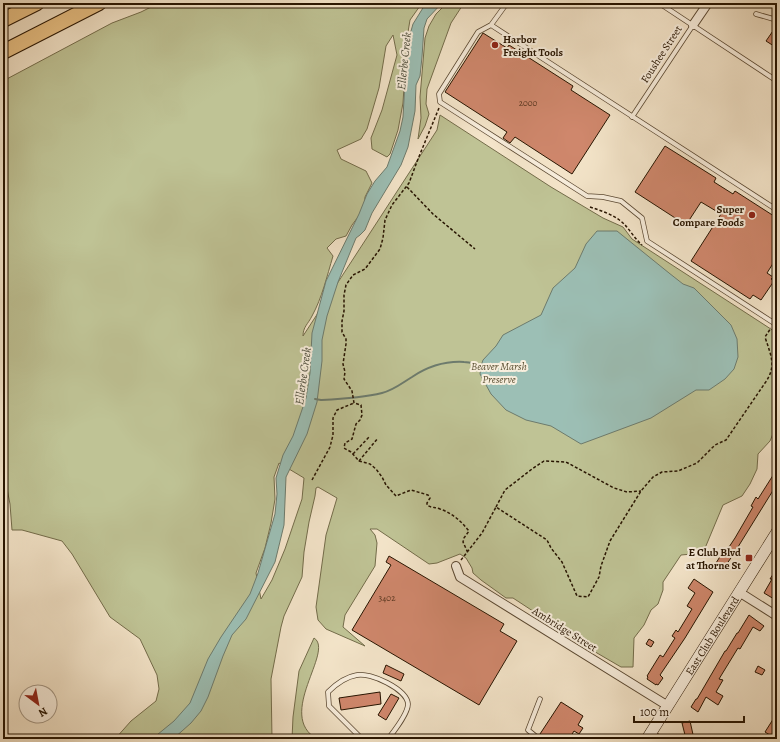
<svg xmlns="http://www.w3.org/2000/svg" width="780" height="742" viewBox="0 0 780 742" font-family="Alegreya,serif">
<rect width="100%" height="100%" fill="#f4e5ca"/>
<filter id="stains"><feTurbulence type="fractalNoise" baseFrequency=".005" numOctaves="4"/><feColorMatrix values="0 0 0 0 .2 0 0 0 0 .09 0 0 0 0 .02 0 0 0 .5 -.17"/></filter>
<radialGradient id="worn" r=".72"><stop offset=".6" stop-color="#630" stop-opacity="0"/><stop offset="1" stop-color="#630" stop-opacity=".3"/></radialGradient>
<path fill="#bfc395" stroke="#736c4a" fill-rule="evenodd" d="M159,3H422L410,20L407,38L403,103L398,130L390,154L387,157L372,149L371,138L382,110L397,55L393,35L386,46L379,88L367,129L361,139L337,150L341,159L366,171L372,183L365,197L364,209L352,225L346,236L336,239L327,248L333,256C327,276 322,298 312,316C308,324 303,327 303,336L437,130L440,115L551,187L603,218L623,227L632,239L777,333V424L770,441L758,454L757,469L750,484L742,496L723,505L703,553L681,555L663,582V590L658,604L651,610L644,625L634,638L633,667H621L597,653L513,598H506L481,580L473,573L472,568L466,558L460,554L437,563L429,564L377,529H370L375,535L377,543L375,566L345,615L343,627L365,646L326,629L318,620L316,607L326,535L337,498L318,487L316,488L315,496L309,522L304,552L302,577L284,616L281,627L271,679L272,739H115L131,721L156,701L159,689L157,675L140,639L110,617L72,554L62,541L22,530H12L10,504L3,468V81L112,23L141,12ZM279,463L304,478L302,499L285,549L272,580L261,599L256,573L265,548L271,523L275,499L274,477Z
M447,3H464L451,23L427,89L426,104L429,114L425,126L418,139L421,118L420,97L425,38L429,26L436,14Z
M314,638C335,651 275,715 317,739H292L293,717L299,671Z"/>
<path fill="#9cbfb5" stroke="#6d7b6d" d="M426,3H442L427,19L424,28L422,57L420,76L416,85L415,111L408,147L401,165L372,213L365,230L360,235L356,238L338,282L327,316L322,340V361L317,402L307,434L286,477L284,525L275,562L246,619L232,635L223,656L208,697L201,711L191,723L173,739H152L174,721L190,703L208,659L221,637L250,594L258,573L275,514L277,494L276,478L283,455L293,436L306,398L310,373L312,333L326,281L359,214L367,194L375,181L387,167L400,131L403,117L407,45L413,24Z
M597,231H617L669,273L683,284L694,288L731,325L737,339L738,357L734,369L725,379L709,390H696L651,418L581,444L551,426L526,420L506,410L491,394L480,374L481,366L483,360L496,346L503,335L541,315L553,288L575,268L586,244Z"/>
<g fill="none" stroke-linecap="round" stroke-linejoin="round">
<path stroke="#6d7b6d" stroke-width="2" d="M315,399L321,400C341,399 362,398 382,393C394,390 402,383 412,377C427,367 446,361 464,362C471,362 476,365 482,366"/>
</g>
<path fill="#cf876c" stroke="#271400" d="M777,25V48L766,41Z
M483,33L507,48L509,45L573,86L571,90L610,115L572,174L515,137L510,143L503,138L507,132L445,92Z
M665,146L716,178L714,182L733,194L735,191L777,218V257L767,273L773,277L771,279L774,281L761,300L753,295L750,299L691,261L721,214L701,202L686,225L635,192Z
M777,469V484L733,555L726,565H725L723,568L716,563L721,555L723,556L735,538L753,507L751,506L756,497L758,499Z
M389,556L504,624L500,631L517,641L479,705L352,630L391,565L386,562Z
M777,568V595L774,599L764,593L772,579H770Z
M694,579L713,592L685,638L660,675L663,678L658,685L656,684V685L647,679L648,677L647,676L660,655L663,657L675,638L672,636L676,630L678,632L692,609L687,606L695,593L688,588Z
M749,615L764,626L760,631L753,627L740,649L738,648L719,679L723,680L716,692L723,696L718,705L706,697L698,712L691,707L696,699H697L725,651H726L737,633H738Z
M649,639L654,642L651,647L646,644Z
M386,665L404,674L401,681L383,673Z
M758,666L765,670L762,675L755,672Z
M380,692L381,704L341,710L339,698Z
M391,694L399,698L386,720L378,715Z
M561,702L583,716L578,725L583,728L579,734L574,731L569,739H548L540,734Z
M777,713V731L773,737L765,732Z
M690,721L694,739H686L682,723Z"/>
<g fill="none" stroke-linecap="round" stroke-linejoin="round">
<defs>
<path id="lane" d="M507,3L491,25L777,210
M659,3L777,81
M756,14L777,20
M491,25L478,32L439,94L440,102L587,196L603,197L621,201L642,218L647,241L777,325
M632,117L693,25
M362,739L329,706L328,692C336,684 345,677 357,675C370,672 407,689 408,704C408,714 394,731 388,739
M539,739L528,730L540,699"/>
<path id="street" d="M693,25L708,3
M456,566L460,577L668,706
M739,592L777,616
M650,734L658,739"/>
<g id="secondary">
<path id="s1" d="M647,739L777,532"/>
</g>
<path id="highway" d="M3,20L37,3
M3,52L99,3"/>
</defs>
<use href="#lane" stroke="#5a4832" stroke-width="5.5"/>
<use href="#street" stroke="#5a4832" stroke-width="10"/>
<use href="#secondary" stroke="#271400" stroke-width="12"/>
<use href="#highway" stroke="#271400" stroke-width="16"/>
<path stroke="#271400" stroke-width="1.5" stroke-dasharray="3 2" stroke-linecap="butt" d="M439,108L418,159L409,183L392,205L385,220L383,238L380,249L365,269L353,275L346,285L344,295V311L342,321V332L346,339V344L343,364L345,372L344,379L352,391L354,403L361,405L362,415L360,420L356,424L352,439L345,443L344,448L351,452L359,461L370,464L376,469L382,477L386,485L396,496L411,490L428,495L430,498L427,503V505C431,508 435,507 440,509C452,513 461,521 469,531L464,538L463,542L468,553
M407,187L433,214L475,249
M590,207C602,211 615,215 624,224C630,230 635,239 642,245
M353,454L369,437
M359,461L378,438
M312,480L330,447L333,435V418L337,410L354,403
M496,507L505,490L532,469L544,461L566,462L614,488L627,492L641,491
M461,560L482,533L496,507L547,540L551,548L562,562L577,596L588,597L599,577L601,566L610,541L641,491L653,477L662,472L678,471L697,463L715,445L726,440L765,383C777,366 771,356 765,337L771,328"/>
<use href="#lane" stroke="#f8eedd" stroke-width="4"/>
<use href="#street" stroke="#f8eedd" stroke-width="8"/>
<use href="#secondary" stroke="#f8eedd" stroke-width="11"/>
<use href="#highway" stroke="#eac285" stroke-width="14"/>
</g>
<g fill="#8f2418" stroke="#f8eedd" stroke-width="1.5">
<circle cx="495" cy="45" r="4"/>
<circle cx="752" cy="215" r="4"/>
<rect x="745" y="554" width="8" height="8" rx="2"/>
</g>
<g text-anchor="middle" stroke-width="4" stroke-linejoin="round" paint-order="stroke">
<g font-size="9" fill="#51311b">
<text x="528" y="106">2000</text>
<text x="387" y="601">3402</text>
</g>
<g font-size="11" font-weight="bold" fill="#271400" stroke="#f8eedd" text-anchor="end">
<text x="503" y="43" text-anchor="start">Harbor<tspan x="503" dy="13">Freight Tools</tspan></text>
<text x="744" y="213">Super<tspan x="744" dy="13">Compare Foods</tspan></text>
<text x="741" y="556">E Club Blvd<tspan x="741" dy="13">at Thorne St</tspan></text>
</g>
<g font-size="11" fill="#271400" stroke="#f8eedd">
<text transform="translate(661 54) rotate(-57)" y="4">Foushee Street</text>
<text transform="translate(565 629) rotate(32)" y="4">Ambridge Street</text>
<text dy="4" stroke="none"><textPath href="#s1" startOffset="122">East Club Boulevard</textPath></text>
</g>
<g font-size="11" font-style="italic" fill="#5c5134" stroke="#f8eedd">
<text x="499" y="370">Beaver Marsh<tspan x="499" dy="13">Preserve</tspan></text>
</g>
<g font-size="12" font-style="italic" fill="#50503f" stroke="#f8eedd">
<text transform="translate(404 61) rotate(-84)" y="4">Ellerbe Creek</text>
<text transform="translate(303 376) rotate(-82)" y="4">Ellerbe Creek</text>
</g>
</g>
<rect width="780" height="742" fill="none" stroke="#f4e5ca" stroke-width="16"/>
<rect x="4" y="4" width="772" height="734" fill="none" stroke="#271400" stroke-width="2"/>
<rect x="8" y="8" width="764" height="726" fill="none" stroke="#271400"/>
<g transform="translate(38 704) rotate(148)"><circle r="19" fill="#f8eedd" stroke="#a49785"/>
<path d="M0-3L7 15L0 10L-7 15Z" fill="#8f2418"/>
<text y="-6" font-size="11" font-weight="bold" text-anchor="middle" fill="#271400">N</text>
</g>
<path d="M634 716v6h110v-6" fill="none" stroke="#271400" stroke-width="2"/>
<text x="640" y="716" font-size="12" fill="#271400" stroke="#f8eedd" stroke-width="3" paint-order="stroke">100 m</text>
<rect width="100%" height="100%" filter="url(#stains)"/>
<rect width="100%" height="100%" fill="url(#worn)"/>
</svg>
